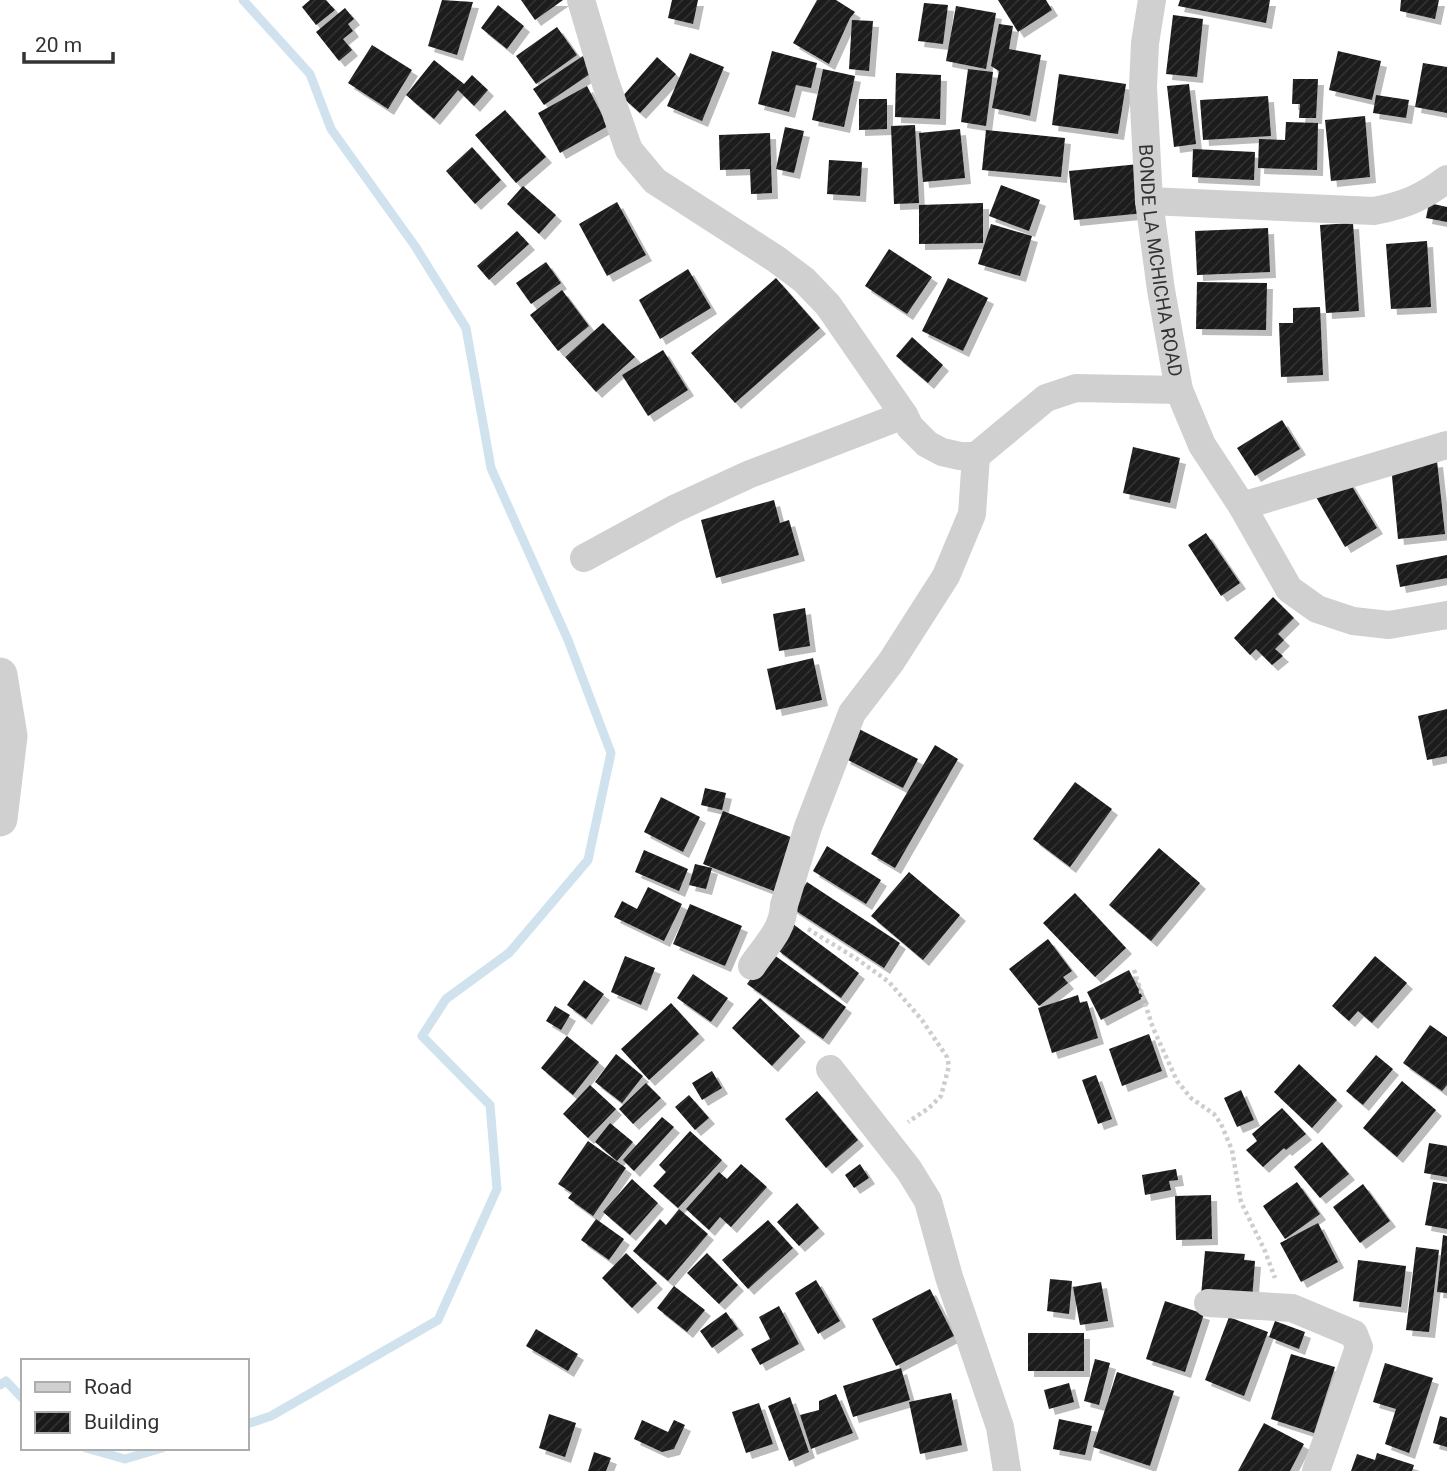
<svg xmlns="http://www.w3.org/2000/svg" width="1447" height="1471" viewBox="0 0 1447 1471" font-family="Roboto,sans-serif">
<defs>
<pattern id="building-hatch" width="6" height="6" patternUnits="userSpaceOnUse" patternTransform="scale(1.75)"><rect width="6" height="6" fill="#1a1a1a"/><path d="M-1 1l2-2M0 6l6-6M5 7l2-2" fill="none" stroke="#333"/></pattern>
<filter id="shadow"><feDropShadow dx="6" dy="6" stdDeviation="0" flood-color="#0004"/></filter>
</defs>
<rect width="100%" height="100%" fill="#fff"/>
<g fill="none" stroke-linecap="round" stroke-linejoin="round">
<path stroke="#cfe2ee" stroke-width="9" d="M243,0L310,74L331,129L415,246L466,328L491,468L568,640L611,753L588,860L509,953L446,999L422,1036L490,1105L497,1189L438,1320L271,1416L247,1424
M0,1385L6,1381L23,1399
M86,1448L125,1459L162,1448"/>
</g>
<path fill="url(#building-hatch)" filter="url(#shadow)" d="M310,0H326L335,10L316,25L302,7Z
M442,0L473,2L457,55L428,46Z
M521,0H563L535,20Z
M672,0H698L693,24L668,18Z
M817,0H836L855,12L850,18L829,64L793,43Z
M998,0H1046L1052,10L1018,32Z
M1180,0H1270L1266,23L1178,6Z
M1401,0H1439L1435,19L1400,11Z
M924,3L948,5L943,44L918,41Z
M498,5L524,26L507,49L481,28Z
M956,6L996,13L986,69L946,61Z
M345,8L354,19L348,24L353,31L343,39L352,50L339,61L316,32Z
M1173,15L1203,19L1197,77L1166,74Z
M852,20L873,21L869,71L849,69Z
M999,24L1013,26L1009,49L1041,55L1030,116L992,108L999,71L991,66Z
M557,27L577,55L536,84L516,56Z
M372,45L412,70L388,109L348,83Z
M772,51L817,63L811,88L796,85L789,112L758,104Z
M1338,51L1381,61L1372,100L1329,90Z
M690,53L724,67L702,121L667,106Z
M583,56L593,72L544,105L533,89Z
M657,57L676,74L640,113L622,97Z
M434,60L464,84L472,75L488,90L474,106L458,90L434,119L406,95Z
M1423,63L1447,67V113L1415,107Z
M823,69L855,76L844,127L812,120Z
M968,69L993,72L986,126L961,122Z
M896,73L941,75L940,119L895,117Z
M1059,74L1126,84L1118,134L1052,125Z
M1293,79H1318L1316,118H1299L1300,104H1292Z
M1189,84L1196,144L1174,147L1167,86Z
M587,86L608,126L560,153L538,113Z
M1376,95L1409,100L1406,118L1373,113Z
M1268,96L1271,136L1203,140L1200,100Z
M859,99H887V129L859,130Z
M505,110L546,157L516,183L475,135Z
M1365,116L1370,177L1331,181L1325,120Z
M1286,122L1318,123L1317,170L1258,168L1259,139L1285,140Z
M915,125L919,203L894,204L891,126Z
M785,127L804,131L794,173L776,169Z
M960,129L965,178L923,182L919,133Z
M986,130L1065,138L1061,177L982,170Z
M770,133L772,193L751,194L750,169L720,170L719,135Z
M472,147L501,180L475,204L446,171Z
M1193,149L1255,152L1254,180L1192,177Z
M829,160L862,162L860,196L827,194Z
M1139,164L1144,213L1074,220L1069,171Z
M1001,185L1040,200L1029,231L989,216Z
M523,186L556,215L539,234L507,204Z
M617,202L646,255L607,276L579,224Z
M983,203V243L919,244V205Z
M1429,203L1447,207V222L1426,218Z
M1353,223L1359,311L1326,313L1320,225Z
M991,224L1032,236L1020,276L978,264Z
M1268,228L1270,272L1197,275L1195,231Z
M517,231L529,244L489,280L477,266Z
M1427,241L1431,307L1391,309L1386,244Z
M889,249L932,277L907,314L865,286Z
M546,262L561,283L531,304L516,283Z
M688,269L711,308L660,339L639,300Z
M776,278L820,328L735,403L691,353Z
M948,278L988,298L963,351L922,331Z
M1197,282L1267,283L1266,330L1196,329Z
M562,290L589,326L558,351L530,315Z
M1320,307L1323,375L1281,377L1279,323H1293V308Z
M603,323L635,357L596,392L565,357Z
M912,337L943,365L928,383L896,356Z
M663,350L688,390L648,416L622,375Z
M1282,420L1300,449L1255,476L1237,448Z
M1133,447L1180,458L1170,503L1123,493Z
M1437,461L1445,534L1398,539L1391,466Z
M1347,478L1377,528L1345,547L1316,497Z
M774,500L780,523L789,520L799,555L716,578L701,520Z
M1206,533L1240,583L1221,596L1188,545Z
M1447,555V578L1400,587L1396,565Z
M1273,597L1294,618L1278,634L1284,640L1275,649L1283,656L1272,665L1256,649L1250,655L1234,638Z
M805,608L810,646L779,651L773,614Z
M813,658L822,700L776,710L767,669Z
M1447,709V756L1427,760L1418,716Z
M859,729L918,759L903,788L844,758Z
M935,745L958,759L895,868L871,854Z
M1075,782L1112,809L1070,867L1033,839Z
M705,788L726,793L722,810L701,805Z
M661,797L700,817L683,852L644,832Z
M723,811L801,841L774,891L703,864Z
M827,846L881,880L866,904L813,871Z
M1159,848L1200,883L1151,941L1109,905Z
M644,850L688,869L679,891L635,872Z
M695,864L712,868L706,889L689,885Z
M909,872L960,915L923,960L871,916Z
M807,882L900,943L884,968L790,907Z
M648,887L682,904L664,941L614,917L622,901L637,909Z
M1075,893L1126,948L1095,977L1043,923Z
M690,904L742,926L725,966L673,944Z
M793,924L859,973L841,998L775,948Z
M1048,939L1072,971L1063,977L1068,983L1039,1006L1009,969Z
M770,952L846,1007L823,1039L747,984Z
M625,956L655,968L641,1005L611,992Z
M1375,956L1407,983L1372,1023L1358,1011L1349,1021L1332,1006Z
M1129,970L1143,998L1101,1020L1087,992Z
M693,974L728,998L711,1022L677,998Z
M584,980L604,994L586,1019L567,1005Z
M1078,995L1080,1003L1087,1001L1098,1038L1052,1053L1038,1008Z
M760,998L800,1036L772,1066L732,1028Z
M671,1003L699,1034L649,1080L621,1049Z
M555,1006L570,1015L561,1030L546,1021Z
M1430,1025L1447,1037V1085L1442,1091L1403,1063Z
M1149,1034L1162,1071L1122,1086L1109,1049Z
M567,1036L599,1062L573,1095L541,1068Z
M616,1054L643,1076L622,1103L595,1082Z
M1376,1055L1393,1069L1363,1105L1346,1091Z
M1299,1064L1337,1100L1312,1128L1274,1092Z
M712,1071L722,1088L702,1100L692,1083Z
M1096,1075L1112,1119L1098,1124L1082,1080Z
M1402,1081L1436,1110L1397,1157L1363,1128Z
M646,1083L661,1098L633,1124L619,1109Z
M590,1085L616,1109L588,1138L563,1114Z
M1241,1090L1254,1120L1237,1127L1224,1098Z
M817,1091L858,1140L826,1168L785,1119Z
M689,1095L709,1118L695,1130L675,1107Z
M1282,1108L1306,1134L1286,1150L1284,1148L1263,1167L1246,1150L1257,1141L1252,1134Z
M662,1117L674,1127L634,1171L623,1160Z
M610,1123L633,1142L617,1161L595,1142Z
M690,1131L722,1160L678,1208L653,1186L666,1172L659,1165Z
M588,1141L626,1168L593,1216L568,1198L572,1193L558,1184Z
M1322,1142L1349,1174L1320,1198L1294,1167Z
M1429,1143L1447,1146V1177L1424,1173Z
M741,1164L767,1187L731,1227L720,1217L709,1230L686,1209L719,1172L727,1179Z
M860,1164L869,1178L854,1188L845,1175Z
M1176,1169L1178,1180L1169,1181L1171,1190L1145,1195L1142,1175Z
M632,1179L658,1203L630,1235L603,1212Z
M1297,1182L1320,1214L1285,1239L1263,1206Z
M1433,1182L1447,1184V1229L1425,1225Z
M1363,1184L1390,1221L1360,1243L1333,1207Z
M1211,1195L1212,1239L1176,1240L1175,1196Z
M797,1203L819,1228L799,1246L777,1222Z
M679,1209L708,1234L668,1281L633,1251L660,1219L666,1225Z
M596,1219L624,1239L609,1260L581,1240Z
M768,1220L793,1248L748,1289L722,1260Z
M1318,1223L1338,1262L1301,1282L1280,1243Z
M1443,1235L1447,1236V1293L1437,1292Z
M1416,1247L1439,1250L1429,1332L1406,1330Z
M1205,1251L1245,1254L1244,1260L1255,1261L1252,1300L1201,1296Z
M626,1253L657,1283L632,1308L602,1278Z
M707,1253L738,1285L719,1304L687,1273Z
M1358,1260L1406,1266L1401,1307L1353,1301Z
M1050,1279L1072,1281L1069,1314L1047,1311Z
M816,1280L840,1321L818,1334L795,1293Z
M1101,1282L1108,1321L1080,1325L1073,1287Z
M674,1286L705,1310L687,1332L657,1308Z
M930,1289L954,1336L896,1366L872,1319Z
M1165,1301L1204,1314L1185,1372L1146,1359Z
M779,1306L799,1344L760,1365L751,1349L770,1339L759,1317Z
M726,1312L738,1329L712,1348L700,1331Z
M1229,1317L1268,1332L1244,1396L1205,1380Z
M1275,1321L1305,1332L1299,1349L1269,1337Z
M536,1329L578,1354L568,1371L526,1346Z
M1028,1333H1084V1371H1028Z
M1291,1354L1335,1367L1314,1433L1271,1419Z
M1095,1359L1110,1363L1099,1405L1084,1401Z
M1385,1363L1433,1378L1409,1453L1385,1444L1396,1409L1373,1402Z
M901,1368L910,1400L853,1417L843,1386Z
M1117,1372L1174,1391L1150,1466L1093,1447Z
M1069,1383L1074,1402L1049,1409L1044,1390Z
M951,1393L962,1445L920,1454L909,1402Z
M836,1394L853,1433L811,1449L800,1415L819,1410V1401Z
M790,1397L809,1452L789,1461L768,1406Z
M759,1403L773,1444L746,1453L732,1412Z
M549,1414L576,1423L565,1457L539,1448Z
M1440,1416L1447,1418V1447L1433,1443Z
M1059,1419L1092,1426L1085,1455L1053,1449Z
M642,1420L668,1432L674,1420L685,1425L674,1449L662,1452L634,1439Z
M1264,1423L1304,1444L1290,1471H1238Z
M594,1452L611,1458L606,1471H588Z
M1377,1453L1414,1465L1412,1471H1351L1357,1454L1375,1460Z"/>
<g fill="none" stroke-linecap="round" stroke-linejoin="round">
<path stroke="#cdcdcd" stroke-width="4.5" stroke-dasharray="3.5 3.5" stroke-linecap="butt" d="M808,929L857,959L889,982L922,1020L947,1057L949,1066L941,1096L929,1108L908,1122
M1134,970L1153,1028L1177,1081L1191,1098L1214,1114L1221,1124L1232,1150L1241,1202L1265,1251L1275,1278"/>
<g stroke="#d0d0d0" stroke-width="28">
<path d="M581,0L605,81L629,150L655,181L776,259L804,280L828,305L904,415L910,427L927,444L942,452L960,456H976L1046,398L1076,388L1179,390"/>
<path id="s1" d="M1152,0L1145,43L1143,87L1149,201L1161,290L1179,390L1202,445L1242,506L1289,589L1317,609L1353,621L1389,625L1447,615"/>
<path d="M1149,201L1374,211C1405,205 1422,198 1447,179"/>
<path d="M1242,506L1447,445"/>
<path d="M584,558L674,509L750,474L904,415"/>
<path d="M752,966C765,946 783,931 784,905L808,827L852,713L891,662L946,576L972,514L976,456"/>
<path d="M830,1069L909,1170L928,1201L949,1277L1000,1427L1007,1471"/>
<path d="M1208,1303L1292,1308L1354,1334L1359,1347L1316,1471"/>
</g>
<path stroke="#d0d0d0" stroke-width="35" d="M0,675L10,736L0,819"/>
</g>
<g text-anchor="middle" stroke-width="7" stroke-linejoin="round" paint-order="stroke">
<g font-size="19" fill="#333" stroke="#fff">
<text dy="7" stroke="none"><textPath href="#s1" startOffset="262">BONDE LA MCHICHA ROAD</textPath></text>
</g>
</g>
<rect x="21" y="1359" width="228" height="91" fill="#ffffff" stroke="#adadad" stroke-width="2"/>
<rect x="35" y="1382" width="35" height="10" fill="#d0d0d0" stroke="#adadad" stroke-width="2"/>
<text x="84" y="1394" font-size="21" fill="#333333">Road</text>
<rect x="35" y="1412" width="35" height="21" fill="url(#building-hatch)" stroke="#adadad" stroke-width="2"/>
<text x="84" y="1429" font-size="21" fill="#333333">Building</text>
<path d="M24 52v10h89v-10" fill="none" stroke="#333333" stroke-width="3.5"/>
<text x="35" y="52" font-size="21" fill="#333333" stroke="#ffffff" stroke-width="5" paint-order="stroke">20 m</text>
</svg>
